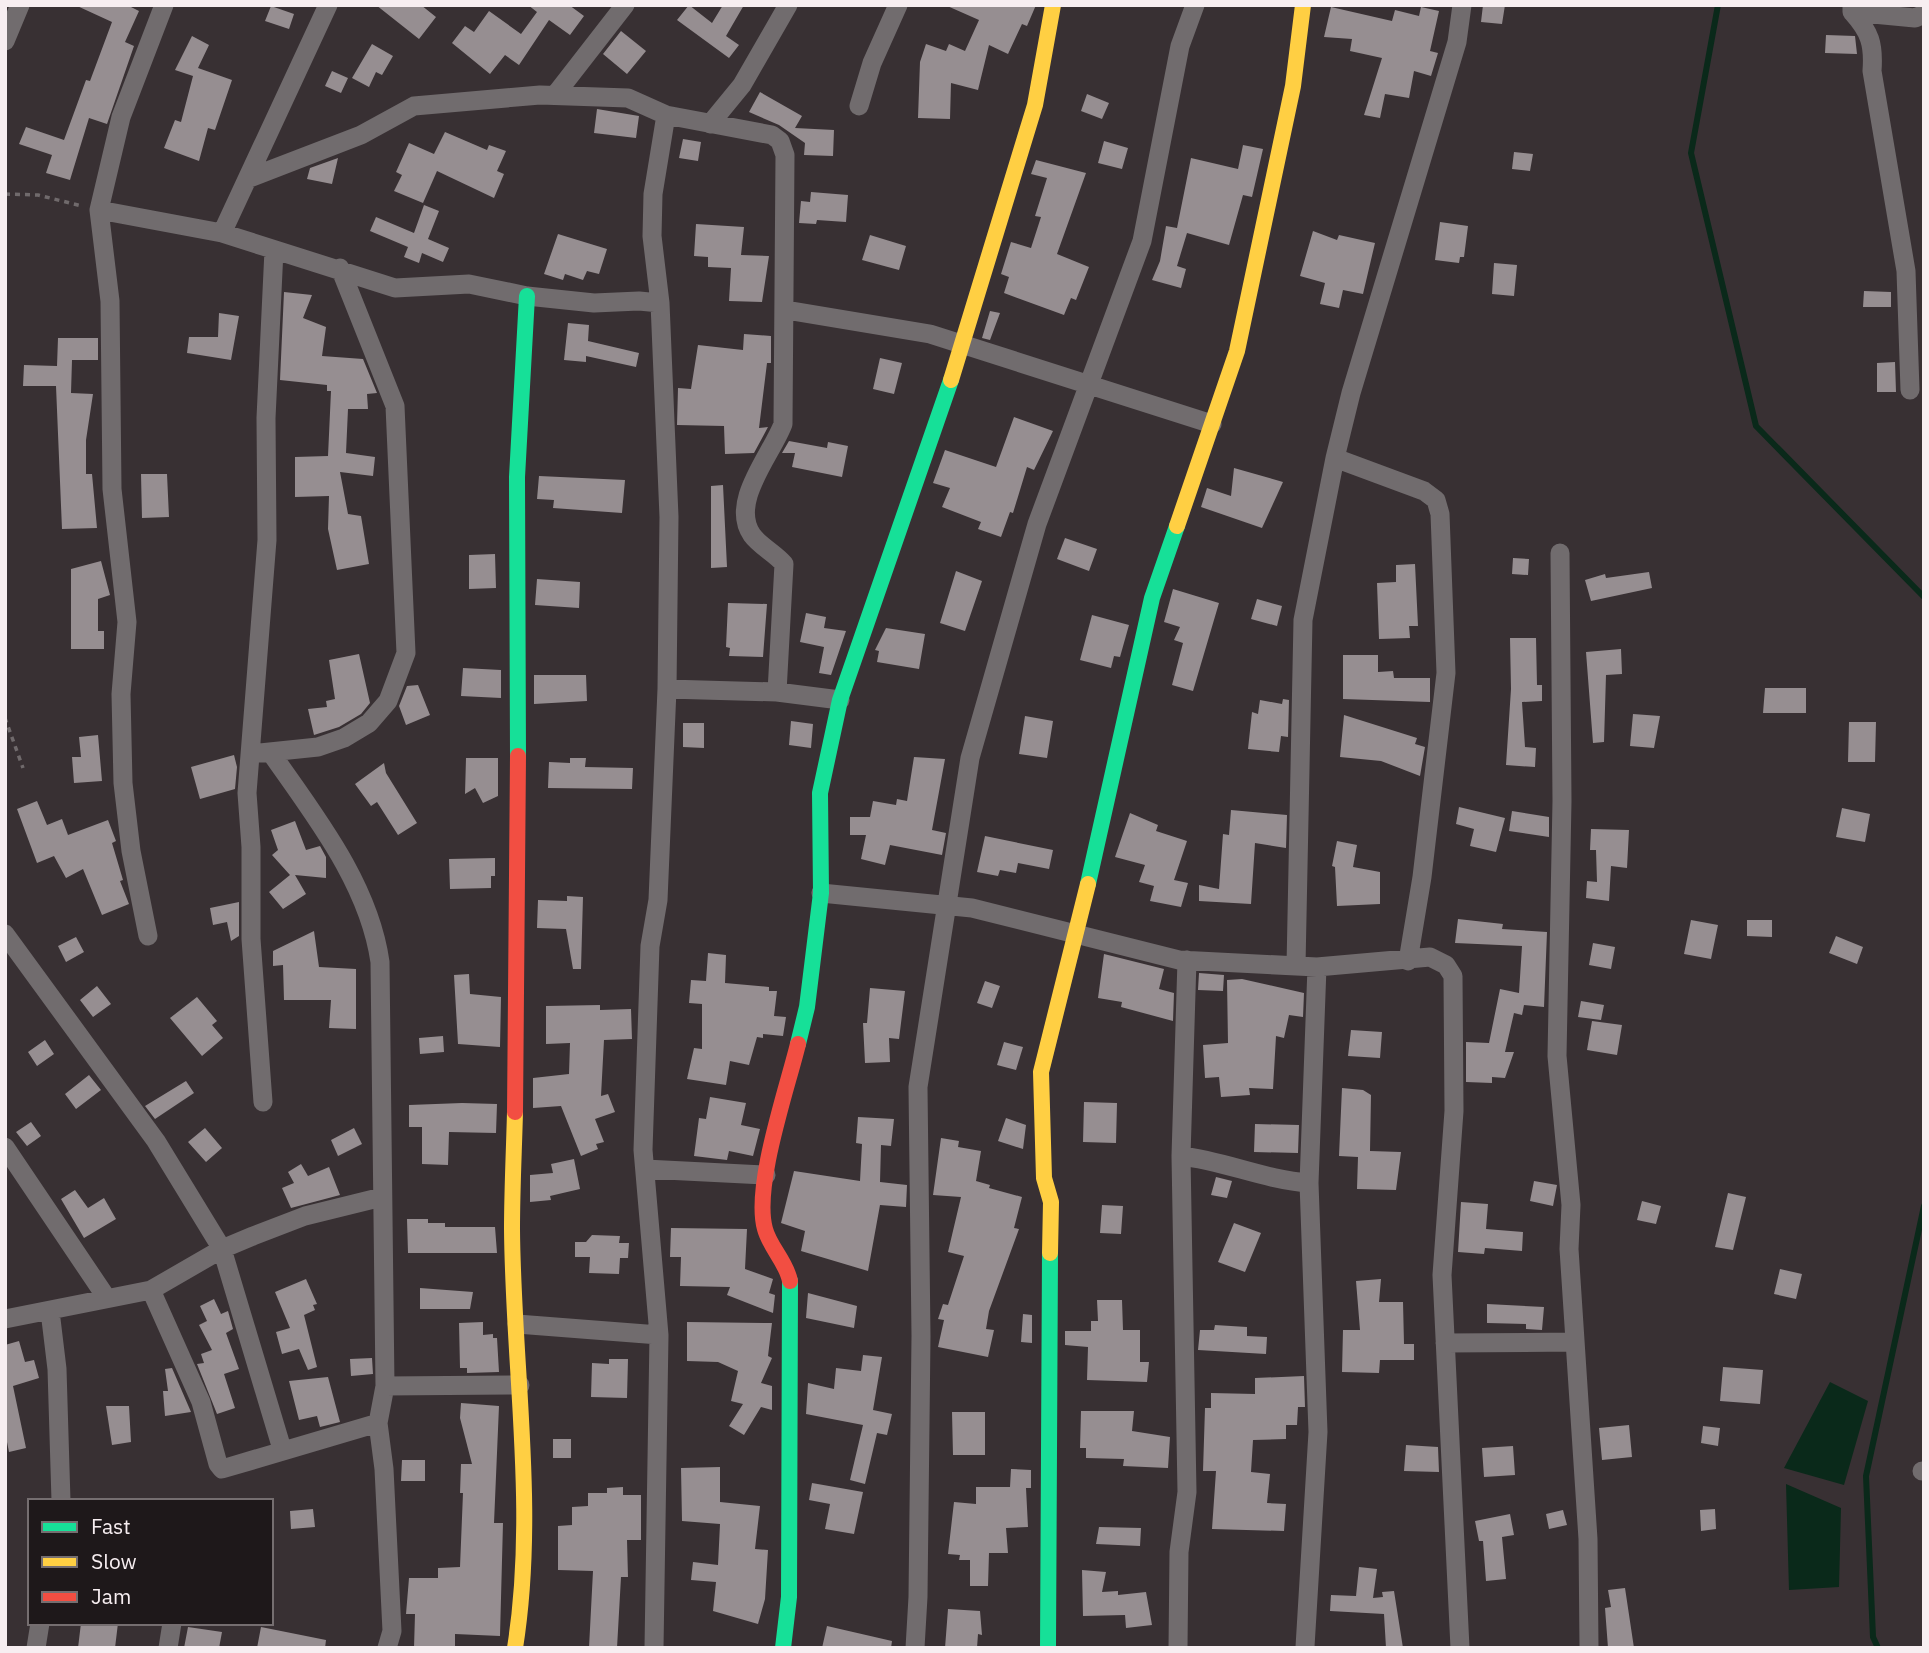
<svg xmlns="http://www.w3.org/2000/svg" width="1929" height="1653" viewBox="0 0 1929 1653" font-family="'IBM Plex Sans',sans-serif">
<rect width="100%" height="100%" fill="#383033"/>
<path fill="#0a291a" d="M1830,1382L1868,1401L1844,1485L1784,1468Z
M1786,1484L1841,1508L1839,1587L1789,1590Z"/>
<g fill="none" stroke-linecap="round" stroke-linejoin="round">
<path stroke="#0a291a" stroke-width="6" d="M1718,5L1691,153L1756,426L1924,597
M1878,1648L1873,1637L1866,1476L1924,1206"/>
</g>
<path fill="#968e91" d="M75,5H127L139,11L125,42L134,46L107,124L89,118L70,180L46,173L52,155L19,144L26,127L64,140L86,80L90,81L112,22Z
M376,5H421L436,17L419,39Z
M528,5H569L584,16L570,35L549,20L519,65L505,55L490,74L452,43L465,26L474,32L489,11L521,34L537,12Z
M689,5L712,23L723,5H744L726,36L739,45L729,58L677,20Z
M945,5H1036L1027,26L1022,24L1008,54L989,45L978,90L951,83L950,119L918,118L920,62L926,44L946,51L949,44L965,51L979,20Z
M1483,5H1505L1502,24L1481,22Z
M271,6L294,14L289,29L265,21Z
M1331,7L1392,21L1395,10L1419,16L1421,7L1439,11L1430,51L1438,53L1431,76L1414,71L1409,98L1385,94L1380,118L1364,115L1382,58L1350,51L1352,39L1324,37Z
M621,31L646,51L627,74L603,54Z
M1826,35L1855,36L1857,54L1825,53Z
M192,36L209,45L198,68L232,80L215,130L208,128L199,161L164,148L175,120L181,122L193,76L175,70Z
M372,44L393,56L382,75L376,72L369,87L352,78Z
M332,71L348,78L341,93L325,86Z
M760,92L802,116L795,128L834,130L833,156L804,155L805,143L779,125L749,112Z
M1087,94L1109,103L1102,119L1081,111Z
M597,109L639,116L636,138L594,133Z
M445,132L487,150L489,145L506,151L497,171L504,174L494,198L437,171L423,203L394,191L402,175L396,172L409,143L434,154Z
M683,139L701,142L698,161L679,158Z
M1104,141L1128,148L1122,169L1098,163Z
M1243,145L1263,149L1252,197L1243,195L1229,245L1187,233L1177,266L1186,269L1181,288L1152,280L1160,261L1166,226L1177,228L1191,158L1238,169Z
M1514,152L1533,154L1530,171L1512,169Z
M338,158L332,184L307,179L310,168Z
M1036,160L1086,173L1057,254L1089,267L1076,300L1071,298L1064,315L1004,293L1009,277L1001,274L1011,242L1031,248L1041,217L1035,216L1047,178L1031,174Z
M811,192L848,195L846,222L817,220L816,224L799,223L801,201L810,202Z
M424,205L439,211L428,239L449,248L443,262L422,253L419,263L404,257L408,247L370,231L376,217L414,233Z
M1440,222L1468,226L1464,257H1460L1459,263L1435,260Z
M696,224L744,227L741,255L769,256L762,302L729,301L731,268L708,267V257L694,256Z
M1313,231L1337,240L1339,235L1375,243L1363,294L1343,290L1339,308L1320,304L1325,283L1300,276Z
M558,234L607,249L599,274L587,271L583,280L565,274L563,280L544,274Z
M870,235L906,246L899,270L862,260Z
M1494,263L1517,265L1514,296L1492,294Z
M1864,291L1891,292V307H1863Z
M284,292L312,295L303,318L326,327L322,356L363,359L377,393L367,394L368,409H348L346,453L375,457L373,476L340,472L348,514L361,516L369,564L337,570L328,529L329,496L295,497V457L328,456L331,391H327V385L280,380Z
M990,311L1000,313L990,340L982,338Z
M219,313L239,316L231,360L187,353L189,337H218Z
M568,323L589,325L588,341L639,353L636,367L586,356V362L564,360Z
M744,334L771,336V363H767L759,428L768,427L754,453L725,454L724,426L677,425L678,388L691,389L698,345L743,350Z
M58,338H98V360H72L71,393L93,394L86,440V474H92L97,528L62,529L56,386H23L24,365L57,366Z
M880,358L902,363L894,394L873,389Z
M1895,362L1896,392H1877V363Z
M1014,417L1053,431L1034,470L1027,467L1013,513L1010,512L1001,537L978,529L981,522L942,507L950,488L933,483L945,450L996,467Z
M789,441L827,448L828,442L848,446L842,477L792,467L795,453H782Z
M1234,468L1283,482L1262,528L1201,507L1207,488L1231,496Z
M141,474H167L169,517L142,518Z
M539,476L625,480L622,513L553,508L554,500L537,499Z
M723,485L727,567L711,568V486Z
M1065,538L1097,549L1089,571L1057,559Z
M495,554L496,588L469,589V555Z
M1513,558L1529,559L1528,575L1512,574Z
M101,561L110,595L98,599V631H104V649H71V569Z
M1415,564L1418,626H1409L1410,638L1379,639L1377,583L1396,582V565Z
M956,571L982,581L965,631L940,623Z
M1649,572L1652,588L1591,601L1585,580L1605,574L1606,578Z
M537,579L580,582L579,608L535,605Z
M1173,589L1219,603L1193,691L1172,685L1183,643L1174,640L1180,627L1164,622Z
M1257,599L1282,606L1277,626L1251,619Z
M728,603L767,604L763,657L729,656L730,648L726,647Z
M806,613L826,617L824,628L846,631L831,675L819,673L824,647L800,642Z
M1092,615L1129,625L1120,657L1114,656L1111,668L1080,660Z
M886,628L925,634L919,669L877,662L879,651L875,650Z
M1510,638H1536L1537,685H1542V701L1522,702L1525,747L1536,748L1535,767L1506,765L1511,689Z
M1621,649L1622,674L1606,675L1604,742L1593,743L1586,652Z
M359,654L370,703L361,714L339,727L314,735L308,709L327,707L326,701L335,699L329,660Z
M1343,655H1378V672L1393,671L1394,678H1430V702L1343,699Z
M463,668L501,670V698L461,696Z
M534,675H586L587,701L534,704Z
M418,685L430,715L406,725L399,706L407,686Z
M1765,688H1806V713H1763Z
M1283,699L1289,700L1288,737L1281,736L1279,752L1248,749L1252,712L1258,714L1260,700L1282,704Z
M1633,714L1660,716L1654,748L1630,746Z
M1344,715L1417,738L1415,744L1425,747L1420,776L1381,761L1340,757Z
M1025,716L1053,721L1047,758L1019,754Z
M791,721L813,724L811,748L789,745Z
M1849,722H1876L1875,762H1848Z
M683,723H704V748L683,747Z
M98,735L102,781L74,783L72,757H81L79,737Z
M234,755L237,767L235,789L200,799L191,767Z
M914,757L945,759L932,830L946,833L942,855L890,845L885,865L861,859L866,835H850V817H870L873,801L896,805L897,799L907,801Z
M466,758H498V796L483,803L475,788L465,794Z
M570,758H586L585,767L633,768L632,789L548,788L549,762L570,763Z
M384,763L386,773L417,823L398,835L377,802L371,806L355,784Z
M37,801L47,825L62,819L68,835L108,820L116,841L112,843L123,880L120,881L129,904L102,915L83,869L66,878L54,856L37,863L17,809Z
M1459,807L1505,818L1496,852L1470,846L1474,829L1456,824Z
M1842,808L1870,814L1865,842L1836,837Z
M1231,810L1287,815L1286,848L1255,843L1251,904L1199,901V885L1219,889L1223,834L1229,835Z
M1512,811L1549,817V837L1509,831Z
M1130,813L1158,825L1156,831L1187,841L1174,880L1188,883L1181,907L1150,901L1154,886L1139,882L1145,865L1115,857Z
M295,821L306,850L320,846L326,857V878L295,875L306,894L283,909L269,892L290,875L272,855L278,850L271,830Z
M1591,829L1629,830L1627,868L1611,866L1609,901L1586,898L1587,881L1597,882L1596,850H1590Z
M985,836L1053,850L1049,869L1018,863L1016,873L1000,870L998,876L977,872Z
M1337,841L1357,845L1353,867L1380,872V904L1337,906L1335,867L1332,866Z
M495,858V876H491V888L450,889L449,859Z
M567,896L583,897L581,969H573L566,929L537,928L538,900L567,901Z
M239,902V936L231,941L227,922L213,925L210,908Z
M1458,919L1503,924L1502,929L1547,932L1544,1007L1524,1005L1522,1015L1514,1013L1505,1052H1514L1505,1078L1492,1077V1083L1466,1082V1042L1489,1043L1500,989L1519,993L1522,946L1455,943Z
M1691,920L1718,925L1711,959L1684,954Z
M1747,920H1772V937L1747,936Z
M314,931L319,967L356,969V1029L329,1028L331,1000H284L283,965L273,966V951Z
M1836,936L1863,947L1857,964L1829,953Z
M76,937L84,952L66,962L58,946Z
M1593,943L1615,947L1611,969L1589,965Z
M708,953L726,955L725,983L769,987V991H777L774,1016L786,1017L783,1036L763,1034V1038L757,1037L749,1065L730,1061L726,1085L687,1079L694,1048L702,1049V1004L689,1003L691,980L706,981Z
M1104,954L1164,969L1159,989L1174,993L1173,1021L1121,1007L1122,1002L1098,998Z
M1199,973L1224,975L1223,991L1198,990Z
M469,974L470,994L501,997L500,1047L458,1044L454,975Z
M1242,979L1304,993L1303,1017L1289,1015L1284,1038L1276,1036L1273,1089L1249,1088L1250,1095L1221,1097L1219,1077L1205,1078L1203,1045L1228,1043L1227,980Z
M985,981L1000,986L992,1008L977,1003Z
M97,986L111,1004L93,1017L80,1000Z
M870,988L905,991L899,1039L889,1038L890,1062L865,1063L863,1023H867Z
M197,997L217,1021L212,1025L223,1038L202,1056L170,1018Z
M1581,1001L1604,1005L1601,1020L1578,1017Z
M600,1005V1010L631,1009L632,1039L604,1040L601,1096L608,1094L615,1112L595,1119L604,1142L596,1144L598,1149L581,1156L561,1106L533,1108V1078L569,1074L570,1043L546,1044V1006Z
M1592,1021L1622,1025L1617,1055L1587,1050Z
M1351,1030L1382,1032L1380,1058L1348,1056Z
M443,1036L444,1052L420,1054L419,1038Z
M45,1040L54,1054L37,1066L28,1052Z
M1004,1042L1023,1047L1016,1070L997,1065Z
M89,1075L101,1090L76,1109L65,1094Z
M186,1081L194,1093L155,1119L145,1106Z
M1342,1088L1363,1090L1371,1095L1370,1151L1401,1152L1396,1190L1357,1189L1358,1157L1339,1156Z
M710,1097L746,1103L741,1125L760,1129L753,1156L729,1151L727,1160L694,1156L699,1118L706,1119Z
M1084,1102L1117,1103L1116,1143L1083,1142Z
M462,1103L497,1104L496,1133L449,1132L448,1165L422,1164V1127H409V1105Z
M858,1117L894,1119L891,1146L881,1145L880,1182L907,1185L906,1207L880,1205L868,1271L801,1251L805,1231L781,1223L794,1171L860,1181L862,1144L856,1143Z
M1006,1118L1026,1125L1023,1149L998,1141Z
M31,1122L41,1136L27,1146L16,1132Z
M1255,1124L1299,1125L1298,1153L1254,1152Z
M205,1128L222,1148L206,1162L188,1142Z
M354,1128L362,1144L338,1156L331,1140Z
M941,1138L959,1141L958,1147L981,1151L976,1181L990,1185L989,1188L1022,1197L1014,1228L1019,1229L989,1311L986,1329L994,1330L988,1357L938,1347L944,1320L938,1319L943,1304L948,1305L964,1256L948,1252L961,1197L933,1195Z
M574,1159L580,1189L550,1196L551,1200L530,1202V1175L553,1173L551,1164Z
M301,1164L308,1176L329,1167L340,1195L291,1208L282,1188L294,1183L288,1172Z
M1216,1177L1232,1181L1227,1198L1211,1195Z
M1534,1181L1557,1185L1553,1206L1530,1201Z
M75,1190L88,1208L104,1198L116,1219L84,1238L61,1199Z
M1728,1193L1746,1197L1733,1250L1715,1247Z
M1642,1201L1661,1206L1656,1224L1637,1220Z
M1461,1202L1488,1204L1486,1229L1523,1232L1522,1251L1485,1248L1484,1254L1458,1252Z
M1102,1205L1123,1206L1121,1234L1100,1233Z
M407,1219H428V1223H445V1227H495L497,1253H408Z
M1234,1223L1261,1233L1245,1272L1218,1262Z
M671,1228L747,1229L745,1269L773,1279L769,1293L775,1295L773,1313L727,1295L730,1287L680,1286L681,1257H670Z
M592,1235L620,1236L619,1243H629L628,1258H620L619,1274L589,1273L590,1257H575V1242H586Z
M1780,1269L1802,1274L1796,1299L1774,1294Z
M306,1279L317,1304L313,1305L315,1310L304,1315L317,1367L308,1370L299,1349L282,1354L276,1332L290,1328L275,1292Z
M1381,1279L1379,1302H1403L1404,1344H1414V1360H1380L1379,1373L1342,1372L1343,1330H1360L1356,1281Z
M420,1288L473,1292L470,1309H420Z
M808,1293L857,1306L854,1328L806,1318Z
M214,1299L221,1314L228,1311L233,1329L226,1333L239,1369L224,1374L235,1408L217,1414L197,1364L204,1363L201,1354L212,1350L199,1325L207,1321L200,1306Z
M1097,1300H1122L1123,1330H1140V1362H1149L1147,1382L1087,1380L1088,1347L1065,1345V1331H1091V1321H1098Z
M1487,1304L1544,1307L1542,1330L1526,1329V1324L1487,1323Z
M1023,1314L1032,1315V1343L1021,1342Z
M483,1322V1335L493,1334V1338H497L499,1372L467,1373V1368H460L459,1323Z
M687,1322L772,1323L768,1356L772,1358L761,1383L772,1386V1410L761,1407L744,1435L729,1426L743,1404L731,1401L738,1371L718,1362L687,1361Z
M1215,1325L1247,1327V1336L1267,1337L1266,1354L1198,1350L1200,1330H1214Z
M19,1341L25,1362L34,1360L39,1378L13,1386L26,1448L9,1452L5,1432V1345Z
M863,1355L882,1357L873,1410L892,1414L887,1435L877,1433L865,1484L850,1480L863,1425L806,1414L808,1383L834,1389L836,1368L861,1371Z
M372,1358L373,1374L351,1376L350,1359Z
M609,1359H628L627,1398L591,1397L592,1363L609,1364Z
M1723,1367L1763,1370L1760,1404L1720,1401Z
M172,1368L191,1412L165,1416L163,1391H168L165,1369Z
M1304,1376L1305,1407H1298L1297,1425H1286V1439L1253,1440L1251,1472L1270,1474L1267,1503L1286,1504L1284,1531L1212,1529L1216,1471H1203L1205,1408H1211V1393L1255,1394V1378Z
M328,1377L340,1422L320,1427L317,1416L299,1420L289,1381Z
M461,1403L499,1406L494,1523H503L500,1636L455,1634V1648H414L415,1614H406L409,1578H438V1568L460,1567L463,1493H460L461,1464H472L460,1418Z
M106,1406H129L131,1442L112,1445Z
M1081,1411H1134L1132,1431L1170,1437L1168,1468L1123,1466L1124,1459L1086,1458V1448H1080Z
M952,1412H985V1455H953Z
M1629,1425L1632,1457L1602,1460L1599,1428Z
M1703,1426L1720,1428L1718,1446L1701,1443Z
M553,1439H571V1458H553Z
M1406,1445L1438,1447L1439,1472L1404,1471Z
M1513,1446L1515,1475L1484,1477L1482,1448Z
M402,1460H425V1481H401Z
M720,1467V1502L760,1506L755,1549L768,1550L765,1599L758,1624L713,1611L716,1582L691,1580L693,1562L718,1565L720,1524L682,1521L681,1468Z
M1011,1469L1031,1470V1488H1026L1028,1527L1006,1528L1008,1553H989L988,1586H970V1560H959L960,1555L948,1554L954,1502L976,1504V1487H1010Z
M812,1483L863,1492L854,1534L825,1529L830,1504L809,1500Z
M623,1487V1495H641V1540H627L628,1577H621L617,1648H589L593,1571L558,1570V1526L572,1525V1507L588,1506V1493H607V1488Z
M313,1509L315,1527L291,1529L290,1511Z
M1715,1509L1716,1529L1701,1531L1700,1510Z
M1563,1510L1567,1525L1549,1529L1546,1514Z
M1510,1514L1514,1535L1502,1537L1506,1579L1486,1581L1483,1541H1479L1475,1521Z
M1099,1527L1141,1528L1140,1546L1096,1544Z
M1359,1567L1377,1569L1373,1598L1383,1597L1382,1592L1394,1591L1403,1648H1386L1384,1614L1330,1611L1331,1595L1356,1596Z
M1082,1570L1106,1572L1102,1592L1118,1591V1595L1146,1592L1152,1625L1126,1628L1125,1615L1083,1616Z
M1625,1588L1634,1648H1608L1605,1608L1611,1607L1608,1590Z
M948,1609L980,1611L982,1635L978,1634L977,1648H945Z
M81,1623H118L115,1648H78Z
M827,1626L892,1641L891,1648H822Z
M188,1627L222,1632L219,1648H184Z
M261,1627L326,1640L325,1648H257Z"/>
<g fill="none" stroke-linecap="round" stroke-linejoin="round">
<path stroke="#706a6c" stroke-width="3.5" stroke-dasharray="5 5" stroke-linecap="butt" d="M5,194L38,195L82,206
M5,718L23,768"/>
<path stroke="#716c6e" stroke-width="19" d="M1852,5V12L1915,18L1924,14
M1852,12C1870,32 1874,44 1872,71L1906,271L1910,390
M5,41L20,5
M555,95L625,5
M859,106L872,63L898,5
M710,124L742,85L788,5
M247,179L361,135L414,106L540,95L628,98L666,115L772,135L780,141L785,155L783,424C772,454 729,502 752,535C760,546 776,554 784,564L777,692
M99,210L222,233L395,288L469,284L527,296L594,303L639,301L660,303
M222,233L328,5
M786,310L930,334L1212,424
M1335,458L1424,491L1436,500L1440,514L1446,673L1422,877L1408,961
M1560,553L1562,801L1557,1056L1571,1205L1569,1249L1588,1539L1589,1648
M667,689L777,692L840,700
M260,753L318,747L344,738L369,723L388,701L406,653L395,406L340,268
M271,753C315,816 369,884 380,962L385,1386L378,1423L384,1469L392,1631L387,1648
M821,893L972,908L1179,960L1317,967L1430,957L1446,965L1453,976L1454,1111L1442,1275L1460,1648
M5,934L156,1141L222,1249L282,1449
M148,936L131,851L123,783L121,694L127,622L112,489L110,301L99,210L121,117L164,5
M1296,966L1303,620L1335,458L1351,393L1457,42L1462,5
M263,1102L251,939V847L247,793L267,540L266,418L274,250
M5,1147L106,1297
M1181,1156C1225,1161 1265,1180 1309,1183
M645,1169L766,1175
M151,1290L201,1402L218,1464L222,1469L378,1423
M50,1311L57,1369L61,1501
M5,1319L151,1290L222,1249L253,1236L305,1216L382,1197
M517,1324L659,1335
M1445,1343L1575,1342
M385,1386L520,1385
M1922,1471H1924
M1305,1647L1318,1432L1309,1183L1317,967
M36,1648L40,1623
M168,1648L172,1623
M654,1648L659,1335L643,1150L650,946L658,900L667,689L669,517L660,303L652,236L653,194L666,115
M915,1648L918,1597L921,1336L918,1087L970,758L1037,524L1142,241L1180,46L1195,5
M1178,1648L1179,1552L1187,1492L1181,1156L1187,960"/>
<path stroke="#16e098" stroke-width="16" d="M518,756L517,477L527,296
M1088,884L1152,598L1177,526
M798,1044L807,1007L821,893L820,793L840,700L951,380
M783,1648L789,1597L790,1281
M1048,1648L1050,1253"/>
<path stroke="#ffcf43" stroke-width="16" d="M951,380L1035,105L1053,5
M1177,526L1237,351L1293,86L1303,5
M1050,1253L1051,1202L1044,1178L1041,1072L1088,884
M515,1648C537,1510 513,1368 512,1229C512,1190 514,1151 515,1112"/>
<path stroke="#f24e42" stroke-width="16" d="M515,1112L518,756
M790,1281C786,1261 770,1248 765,1229C753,1187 787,1089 798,1044"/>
</g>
<rect width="1929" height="1653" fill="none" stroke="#f7eef1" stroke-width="14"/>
<rect x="28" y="1499" width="245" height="126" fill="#1e181a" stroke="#756e70" stroke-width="2"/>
<rect x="42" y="1522" width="35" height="10" fill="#16e098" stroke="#756e70" stroke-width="2"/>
<text x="91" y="1534" font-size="21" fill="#f7eef1">Fast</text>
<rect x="42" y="1557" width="35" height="10" fill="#ffcf43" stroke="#756e70" stroke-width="2"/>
<text x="91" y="1569" font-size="21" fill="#f7eef1">Slow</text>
<rect x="42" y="1592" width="35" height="10" fill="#f24e42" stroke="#756e70" stroke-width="2"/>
<text x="91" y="1604" font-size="21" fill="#f7eef1">Jam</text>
</svg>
